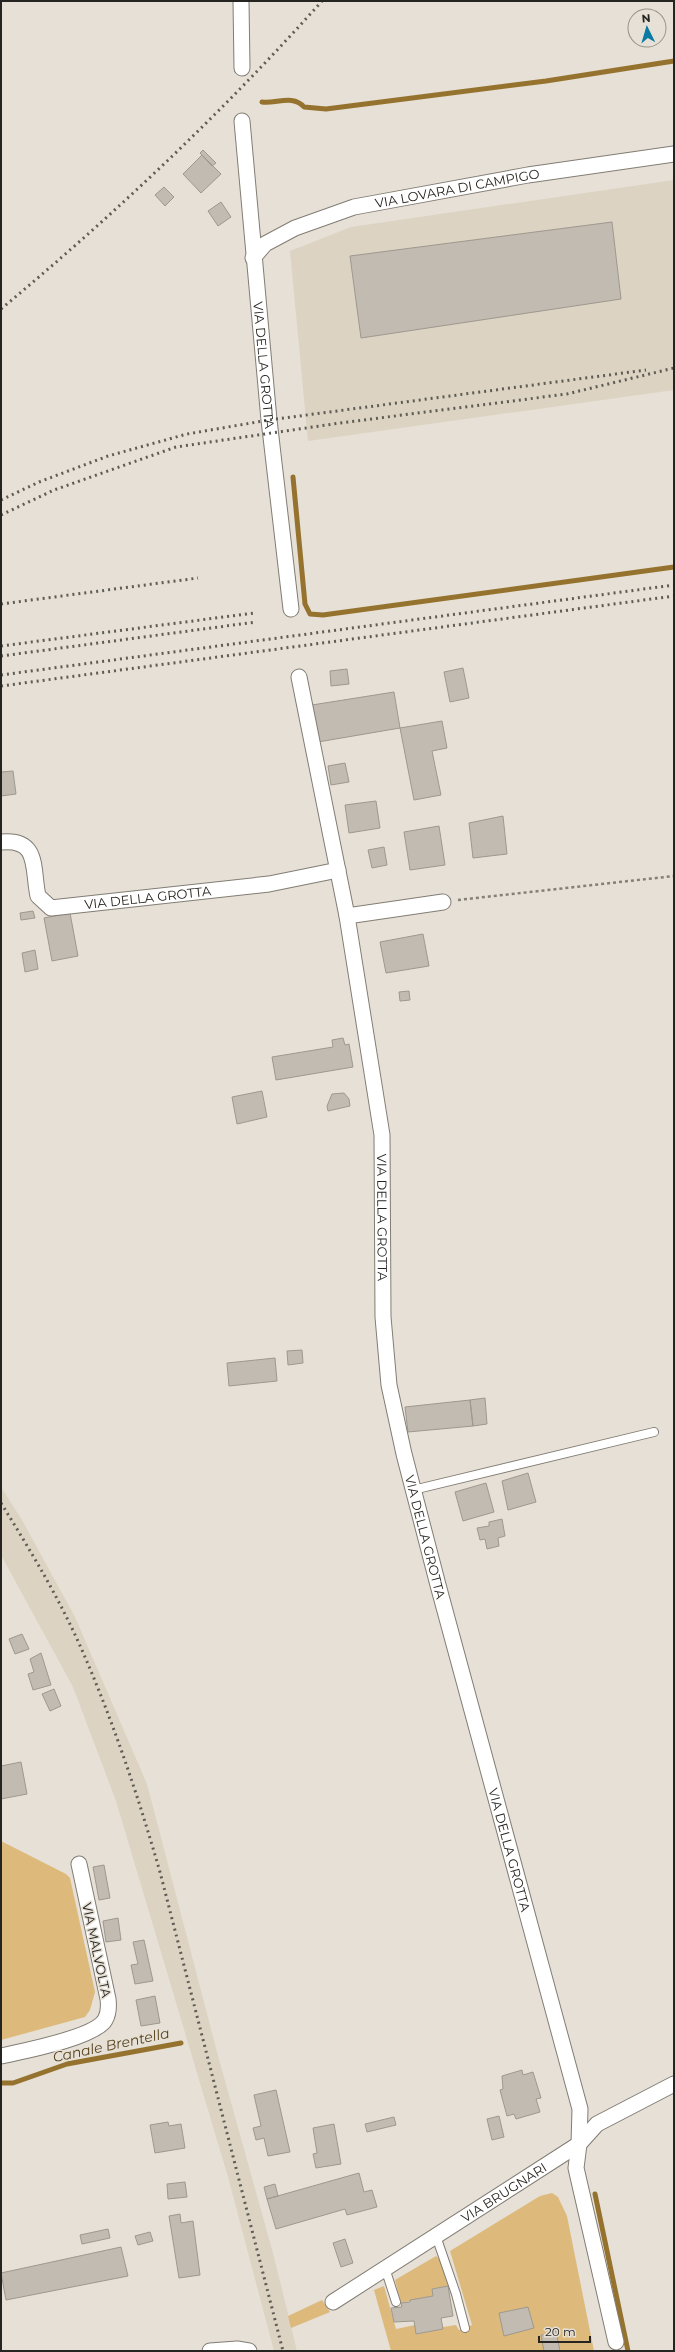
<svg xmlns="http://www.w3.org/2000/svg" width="675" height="2352" viewBox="0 0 675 2352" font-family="Montserrat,sans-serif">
<rect width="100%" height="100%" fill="#e6e0d6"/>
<path fill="#dcd3c2" d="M674,180V390L308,441L290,251L351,227Z
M1,1487L22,1520L75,1617L147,1784L217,2052L274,2257L297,2351H274L228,2177L116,1801L73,1687L1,1555Z"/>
<path fill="#ddba7b" d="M1,1841L66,1874L70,1878L95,1992L90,2010L85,2017L1,2040Z
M552,2193L558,2197L567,2216L594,2351H391L374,2290L384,2286L396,2329L415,2325L416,2334L443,2329V2327L456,2325L459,2330L472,2325L450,2251L540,2196Z
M436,2256L440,2260L448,2286L432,2289L433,2296L401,2303L395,2280Z
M322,2300L330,2312L291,2328L288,2316Z"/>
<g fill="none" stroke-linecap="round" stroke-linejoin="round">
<path stroke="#95732e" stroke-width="5" d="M262,102C276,104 293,94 304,107L326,109L546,81L674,61
M293,477L305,604L310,614L323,615L674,567
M1,2083H13L67,2064L181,2043
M595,2194L628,2351"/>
</g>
<path fill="#c1bbb1" stroke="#9e988f" d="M203,150L216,163L212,166L200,153Z
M202,155L221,174L201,193L183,174Z
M164,187L174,197L165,206L155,195Z
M221,202L231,217L218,226L208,211Z
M612,222L621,299L361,338L350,256Z
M463,668L469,698L450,702L444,672Z
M347,669L349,684L331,686L330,671Z
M394,692L400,728L318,742L312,705Z
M442,721L447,748L432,751L441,795L414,800L400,728Z
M345,763L349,782L331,785L328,766Z
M13,771L16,794L1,796V772Z
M376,801L380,828L349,833L345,805Z
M503,816L507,854L473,858L469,823Z
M439,826L445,865L410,870L404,832Z
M384,847L387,865L372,868L368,850Z
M33,911L35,918L21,920L20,913Z
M70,913L78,956L52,961L44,918Z
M423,934L429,966L386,973L380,942Z
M35,950L38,969L25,972L22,953Z
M409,991L410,1000L400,1001L399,992Z
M343,1038L345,1045L349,1044L353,1067L276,1080L272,1057L333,1047L332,1040Z
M262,1091L267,1117L237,1124L232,1097Z
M344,1093L349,1099L350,1106L328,1111L327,1106L332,1094Z
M302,1350L303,1363L288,1365L287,1351Z
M275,1358L277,1381L229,1386L227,1363Z
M485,1398L487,1424L473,1426L470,1400Z
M470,1400L473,1426L408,1432L405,1407Z
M528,1473L536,1502L508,1510L502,1481Z
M486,1483L494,1512L463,1521L455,1492Z
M502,1519L505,1536L498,1538L499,1546L487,1549L485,1539L480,1540L477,1528L489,1526V1522Z
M22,1634L29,1649L15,1654L9,1639Z
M41,1653L51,1685L33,1690L28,1674L34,1672L30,1659Z
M54,1689L61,1706L50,1711L42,1694Z
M21,1762L27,1794L1,1799V1766Z
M104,1865L110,1898L99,1900L93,1867Z
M118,1918L121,1940L106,1942L103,1921Z
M144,1940L153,1981L135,1984L131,1965L138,1964L133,1942Z
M155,1996L160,2023L141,2026L136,2000Z
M522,2070L523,2075L533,2072L541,2098L536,2099L540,2112L516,2119L514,2114L507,2116L500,2090L503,2089L502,2076Z
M276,2090L290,2152L268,2156L264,2138L256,2140L253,2128L261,2126L254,2095Z
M499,2116L504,2137L492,2140L487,2119Z
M394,2117L396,2125L367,2132L365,2124Z
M168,2122L169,2126L181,2124L185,2148L155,2153L150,2125Z
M334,2124L341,2164L316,2168L313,2154L317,2153L313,2128Z
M359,2173L364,2192L372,2190L377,2207L347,2215L345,2209L276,2229L267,2199Z
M185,2182L187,2197L168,2199L167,2184Z
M275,2184L278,2196L267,2199L264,2187Z
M180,2214L181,2223L193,2221L200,2275L179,2278L169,2216Z
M108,2229L110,2238L82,2244L80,2235Z
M150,2232L153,2241L138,2245L135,2236Z
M345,2239L353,2263L341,2267L333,2243Z
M121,2247L128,2276L6,2300L1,2273Z
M448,2286L453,2316L441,2318L443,2329L416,2334L414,2321L394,2322L391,2308L402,2307L401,2303L410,2302V2300L433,2296L432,2289Z
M528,2307L534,2328L504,2336L499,2313Z
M556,2331L560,2351H544L541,2335Z"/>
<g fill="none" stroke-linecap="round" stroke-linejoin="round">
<defs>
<path id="lane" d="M413,1490L654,1432
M436,2236L456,2294L465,2328
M385,2268L396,2302"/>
<g id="street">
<path d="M241,1L242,68"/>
<path id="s1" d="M242,121L269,420L291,609"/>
<path id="s2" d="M253,258L265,244L295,228L354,207L528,175L674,154"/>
<path id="s3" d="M299,677L347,916L382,1135L383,1317L389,1385L404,1454L438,1585L580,2109L579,2144L576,2168L616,2342"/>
<path id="s4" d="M1,842C40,838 32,869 38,896L51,908L269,884L338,870"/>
<path d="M347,916L443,902"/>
<path d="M1,2056C23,2051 94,2038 105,2020C109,2013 109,2007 108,1999L79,1864"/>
<path id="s5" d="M333,2302L579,2144L597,2124L674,2084"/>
<path d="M210,2351L237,2349L249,2351"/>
</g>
</defs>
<use href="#lane" stroke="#827d74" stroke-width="10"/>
<use href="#street" stroke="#827d74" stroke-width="17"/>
<path stroke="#848079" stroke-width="2.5" stroke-dasharray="3 3" stroke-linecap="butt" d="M458,900L674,876"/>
<use href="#lane" stroke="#fff" stroke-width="8"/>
<use href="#street" stroke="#fff" stroke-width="15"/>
<path stroke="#5f5c56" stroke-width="3" stroke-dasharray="2 4" stroke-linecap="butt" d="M1,309C115,214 223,112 322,1
M1,500L39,482L108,456L187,434L269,420L646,370
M1,515L54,490L176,447L340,423L567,394L674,368
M1,604L198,578
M1,646L254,613
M1,656L256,622
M1,675L674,585
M1,686L674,596
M1,1503C32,1553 62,1603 85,1657C115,1727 139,1799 160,1872L283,2351"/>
</g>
<g text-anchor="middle" stroke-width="3" stroke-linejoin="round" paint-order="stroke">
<g font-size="13" fill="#262420" stroke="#e6e0d6">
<text dy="5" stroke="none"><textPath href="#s2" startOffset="220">VIA LOVARA DI CAMPIGO</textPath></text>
<text dy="5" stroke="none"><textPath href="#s1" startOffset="245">VIA DELLA GROTTA</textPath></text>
<text dy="5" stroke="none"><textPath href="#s4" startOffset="192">VIA DELLA GROTTA</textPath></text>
<text dy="5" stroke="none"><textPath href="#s3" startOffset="548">VIA DELLA GROTTA</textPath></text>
<text dy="5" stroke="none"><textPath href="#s3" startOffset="872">VIA DELLA GROTTA</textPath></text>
<text dy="5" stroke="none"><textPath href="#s3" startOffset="1196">VIA DELLA GROTTA</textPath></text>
<text transform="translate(97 1950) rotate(78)" y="5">VIA MALVOLTA</text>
<text dy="5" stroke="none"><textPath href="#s5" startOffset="203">VIA BRUGNARI</textPath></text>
</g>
<g font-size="14" font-style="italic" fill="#56421b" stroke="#e6e0d6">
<text transform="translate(111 2045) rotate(-12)" y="5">Canale Brentella</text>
</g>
</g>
<rect width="675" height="2352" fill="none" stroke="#262420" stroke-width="4"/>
<g transform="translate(647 28) rotate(355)"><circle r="19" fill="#e6e0d6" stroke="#99958d"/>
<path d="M0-3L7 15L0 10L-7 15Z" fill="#0a7aa3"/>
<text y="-6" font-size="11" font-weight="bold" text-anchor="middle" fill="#262420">N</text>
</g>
<path d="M539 2336v6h51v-6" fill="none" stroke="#262420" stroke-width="2"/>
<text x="545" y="2336" font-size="12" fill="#262420" stroke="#e6e0d6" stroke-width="3" paint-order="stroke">20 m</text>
</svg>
